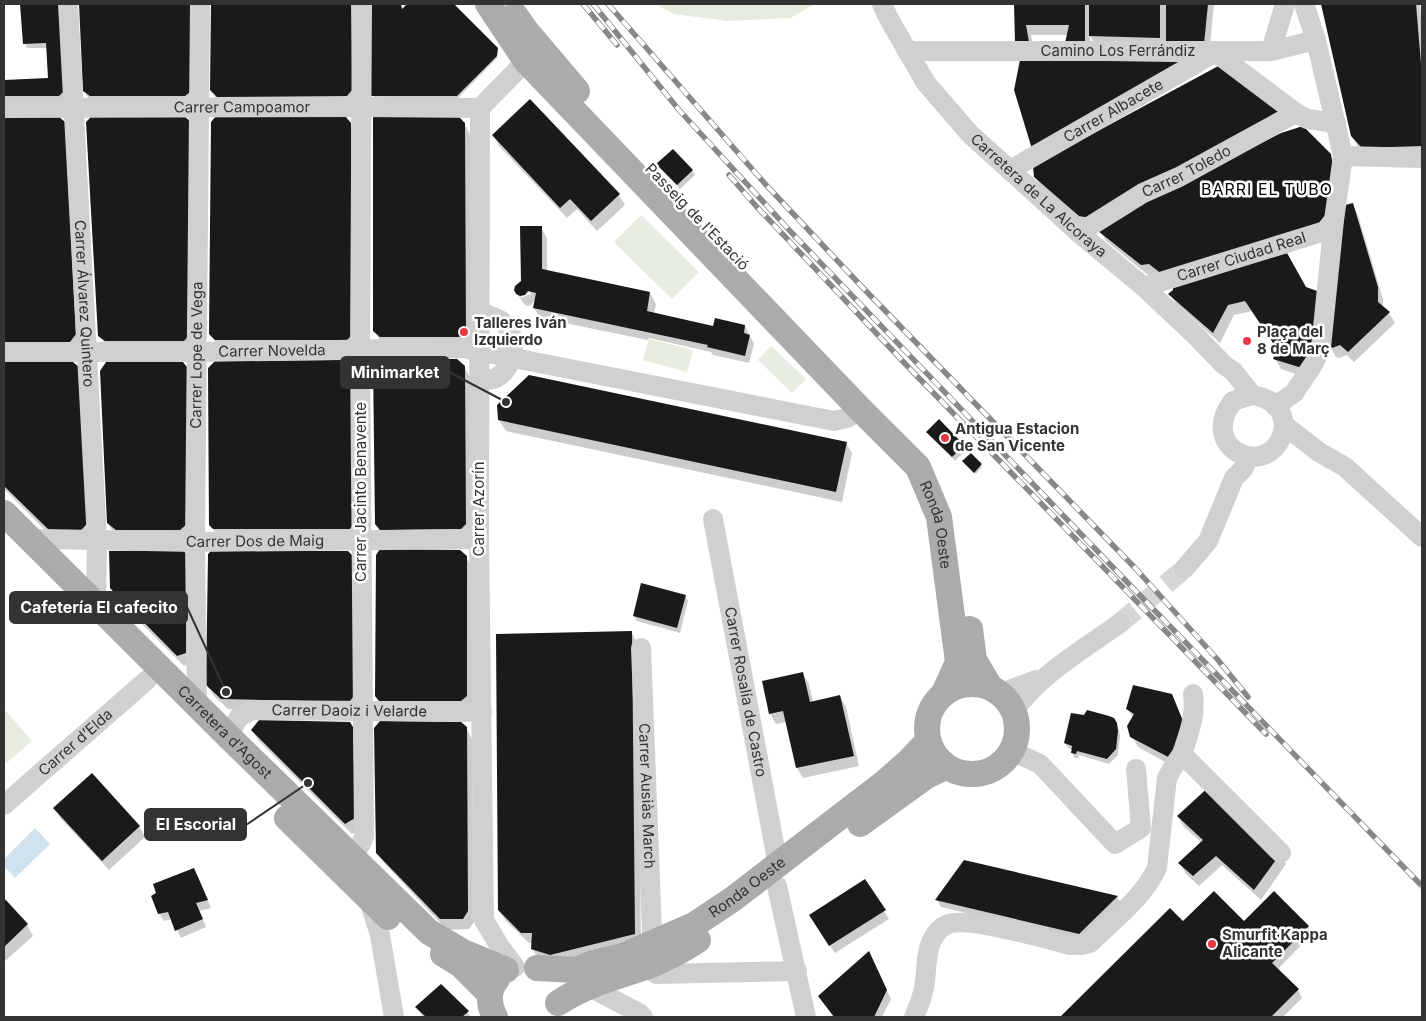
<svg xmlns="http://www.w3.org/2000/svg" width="1426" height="1021" viewBox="0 0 1426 1021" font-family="Inter,sans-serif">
<rect width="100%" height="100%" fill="#fff"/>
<path fill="#e6ecdf" d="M656,4H815L790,18L728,21L674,14Z
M641,215L699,272L672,299L614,242Z
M649,339L693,350L687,372L643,360Z
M771,346L806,379L792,393L758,360Z
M4,709L32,741L4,765Z"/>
<path fill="#cfe2ee" d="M35,828L50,844L15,878L4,866V859Z"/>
<path fill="#0003" fill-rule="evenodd" d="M22,4H57L67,100L4,98V83L50,84L47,48H27L25,43Z
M81,4H196L195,103L91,102L84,91Z
M212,4H357L358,101L217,100L211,89Z
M372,4H400L402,11L409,4H453L497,48V58L458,98H374Z
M1015,4H1214L1209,55L1174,54L1165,40V48L1096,46L1090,36V53L1068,35H1031L1034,52L1016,42Z
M1322,4H1420L1422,29V156L1358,147L1352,136Z
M4,118L71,134L82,345L4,352Z
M88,122L195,346H106L99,335Z
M464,123L470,134L471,342H381L374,331Z
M350,124L357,135L358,345H217L210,334Z
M493,135L619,195L625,205L597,231L577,209L567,218L499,146Z
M1330,155L1337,166L1274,255L1308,378L1281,369L1275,359L1278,349L1252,311L1234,315L1220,343L1176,304L1170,294L1174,291V284L1155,274L1148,275L1106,241L1100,231L1086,226L1042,188L1035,177L1179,183Z
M658,165L692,170L695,175L680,189Z
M1352,205L1358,215L1383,299V308L1389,313L1395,323L1354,362L1347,355L1339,358L1336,357L1330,346Z
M541,227L547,238V272L650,293L656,304L654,314L714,327L745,326L754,344L749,363L713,355L711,352L649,338L648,340L540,318L534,308L536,298L531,305L527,306L524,304L515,290L522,282ZM530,292L531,294L520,298L523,294Z
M4,363H73L78,372L86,530L92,535L56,541L4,489Z
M464,367L470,377L472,535H382L376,524Z
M186,368L193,535L114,534L108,523Z
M210,368L360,531L217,536L211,525Z
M499,420L846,443L852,453L842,502L506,431Z
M928,432L963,445L966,450L955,461Z
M971,455L982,467L976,474L965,463Z
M182,551L192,663L184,666L117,599L111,588Z
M348,552L355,712L228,709L214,696L207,685Z
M466,557L472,568V707H383L376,695Z
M685,596L688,601L680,633L637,621L634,616Z
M631,632L637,643L641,945L557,965L538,959L532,948V943H529L506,921L499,910Z
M803,674L809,684L813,702L840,696L846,707L859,766L803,778L797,768L787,722L776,724L770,714Z
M1171,695L1188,732L1178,769L1138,747L1132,736L1133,718L1128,709Z
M1084,716L1113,719L1119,730L1120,736L1118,755L1109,764L1079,755L1078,758H1075L1072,753L1073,750L1068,748L1065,743Z
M352,727L358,738L360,829L352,834L258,740L252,730Z
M466,728L472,739L474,922L469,929L447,930L384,863L377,852Z
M55,809L139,826L145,837L109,870L61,819Z
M1178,817L1280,854L1286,864L1261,900L1222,865L1199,886L1186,874L1180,863L1202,843L1184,827Z
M964,862L1117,897L1122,904L1084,941L941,907L937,900Z
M198,877L211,908L199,911L206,927L181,938L172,919L164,921L159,913Z
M4,900L27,925L33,936L4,962Z
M1170,910L1183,923H1244L1308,927L1312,934L1277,970L1298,990L1302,998L1283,1017H1062Z
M884,911L889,919L835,953L815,923Z
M873,960L891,999L882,1017H834L819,996Z
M416,1007L468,1012L471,1017H423Z"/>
<path fill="#1a1a1a" d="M20,4H59L64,91L59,96H4V80L48,78L46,43L23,44Z
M79,4H191L190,92L185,96H90L83,91Z
M211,4H351L352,90L347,96L217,97L210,90Z
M371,4H401L402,9L407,4H454L498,48L497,56L457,96H371Z
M1014,4H1085V43H1065L1069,25H1026L1029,42H1015Z
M1089,4H1160V38L1089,36Z
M1166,4H1208L1204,44H1166Z
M1321,4H1416L1422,76V146L1362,148L1351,136Z
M1020,60L1193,62L1032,149L1014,90Z
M1222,64L1281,112L1091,218L1079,216L1034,177L1033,166Z
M530,99L620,194L591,221L570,199L560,208L492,135Z
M373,115L458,116L465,123L466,331L459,337H380L373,331Z
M4,116H58L65,122L76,334L70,342H4Z
M216,116H345L351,123L353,334L347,340H215L209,334L211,122Z
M91,117H185L190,121L189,335L184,341H105L98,336L86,122Z
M1303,126L1331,154L1336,188L1322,229L1163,275L1149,264L1141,265L1098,231L1168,189L1281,133Z
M673,149L693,170L677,185L656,164Z
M1353,203L1378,287V302L1390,312L1348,352L1340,345L1332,348L1329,346L1341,206Z
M520,226H542V269L650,292L647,311L713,326L715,318L745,325L744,333L750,335L745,356L707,347L708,345L533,308L536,293L528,291L525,295L520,296L516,294L514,290L515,286L521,281Z
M1287,253L1306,287L1320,292L1315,352L1302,368L1273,359L1277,349L1245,301L1228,305L1213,333L1168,294L1173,290V285Z
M377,359H457L465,366L466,524L461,529L380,530L375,524L373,363Z
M346,360L352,365L355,520L350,529H213L209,525L208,368L215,361Z
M182,361L187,367V524L180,530H116L107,523L100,371L106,362Z
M4,362H73L79,367L87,524L81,530H49L4,486Z
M529,375L847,442L836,492L498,420L497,405Z
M939,419L964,445L952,457L926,432Z
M971,453L982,464L974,473L962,461Z
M380,549L460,550L467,556V696L461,701H379L375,696L376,555Z
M182,550L188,555L186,653L177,656L110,588L109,551Z
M211,551H348L353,556L354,696L349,702L221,699L206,685L208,554Z
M641,583L686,595L677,628L633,616Z
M632,631L635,934L550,955L531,949L532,933H521L498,910L496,634Z
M803,672L810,702L840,695L854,756L796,768L783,711L769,714L762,681Z
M1133,685L1172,694L1183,721L1172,759L1130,737L1127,726L1134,714L1126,709Z
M1087,710L1109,716L1114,718L1117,723L1118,731L1116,749L1107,759L1077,751L1076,754L1071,753L1072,746L1064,743L1071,713L1084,715Z
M259,720L350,722L353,727L355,818L345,824L251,730Z
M380,721L461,722L467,727L468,911L463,919H440L376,853L374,728Z
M92,773L140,826L102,861L53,808Z
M1212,784L1281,853L1254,890L1216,856L1193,876L1178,863L1203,840L1177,816Z
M964,860L1118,896L1079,934L935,900Z
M194,868L208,900L196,903L203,919L175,931L168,912L158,914L151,896L156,893L153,884Z
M865,879L886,910L829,946L809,915Z
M1214,891L1244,921L1274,891L1309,926L1272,963L1299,989L1271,1017H1060L1170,908L1183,921Z
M4,898L28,924L4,947Z
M869,951L887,990L874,1017H834L818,996Z
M441,984L469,1011L462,1017H426L415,1007Z"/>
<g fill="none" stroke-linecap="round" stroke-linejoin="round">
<path stroke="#d6d6d6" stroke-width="20" stroke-dasharray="20 10" stroke-linecap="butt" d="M1120,623L1184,569"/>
<g stroke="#d0d0d0" stroke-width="20">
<path id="s1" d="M68,4L97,540L96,604"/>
<path id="s2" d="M882,4L889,19L926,83L970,134L1079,233L1144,287L1197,337L1224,365L1233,371L1252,395"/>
<path id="s3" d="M907,51H1271L1316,40"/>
<path d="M1271,51L1285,4"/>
<path d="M1215,52L1296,113L1307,119L1336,123"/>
<path id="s4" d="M4,108L361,107L480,108"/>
<path d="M1343,156L1422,158"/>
<path id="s5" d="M1010,170L1214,53"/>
<path id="s6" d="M1079,233L1143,193L1179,177L1296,113"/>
<path id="s7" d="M1144,287L1325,231L1334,220"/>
<path d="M479,311C486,315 499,318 504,323C519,339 515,367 496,378C491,380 485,380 480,381"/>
<path id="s8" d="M4,352H198L463,348L834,421L847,418L860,409"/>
<path d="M1252,395C1264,397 1278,403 1282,416C1285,423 1284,431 1281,438C1262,479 1198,446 1233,401Z"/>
<path d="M1275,406L1294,393L1314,363L1321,347L1334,220L1343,156L1316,40L1304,4"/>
<path d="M1284,425L1319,452L1345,467L1422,537"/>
<path id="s9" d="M713,519L778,865"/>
<path id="s10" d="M33,540L45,539L195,542L479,539"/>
<path d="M1184,569L1208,541L1234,478L1243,469L1249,457"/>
<path id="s11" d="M641,648L652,932L655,942"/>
<path d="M1001,693L1036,680"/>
<path id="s12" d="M197,705L195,542L200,4"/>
<path d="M1014,711C1041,673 1083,650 1120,623"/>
<path id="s13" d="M228,736L239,717L252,710L482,712"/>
<path d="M1012,751L1040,764L1115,844L1141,828L1136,769"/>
<path d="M1182,754C1189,733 1196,716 1193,694"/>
<path id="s14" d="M4,805L147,680"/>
<path d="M350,855L361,844L364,836L360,349L362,4"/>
<path d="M777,886L806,1017"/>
<path d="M369,900L380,935L394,1017"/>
<path d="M651,965L656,974L797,971"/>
<path d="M515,967L500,947L484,920L479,539L480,108L526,61"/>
<path d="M593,984L597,991L639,1013L643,1017"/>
<path d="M914,1017C918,1008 922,998 924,988C927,973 925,957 931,942C934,936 939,928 946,925C965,915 1046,939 1070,945H1081L1090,943C1113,920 1143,898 1157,868L1167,778L1173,767L1182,754L1281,853"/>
</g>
<g stroke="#ababab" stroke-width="26">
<path id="s15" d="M488,4L526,61L860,409L918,467L939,517L958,662L944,693"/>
<path d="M515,15L527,32L577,91"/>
<path id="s16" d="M4,513L228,736L429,932L463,952L506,970"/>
<path d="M970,629L974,660L990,687"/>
<circle cx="972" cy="729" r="45"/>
<path d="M287,818L388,917"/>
<path d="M860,824L928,775L946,767"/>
<path d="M443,954L461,965L490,994"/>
<path id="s17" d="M537,968L576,970L593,963L623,956L694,925L733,899L884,783L908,762L928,741"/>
<path d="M558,1003C588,983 618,977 651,965C667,958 684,950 698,940"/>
<path d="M495,1017C488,1004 488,990 497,979"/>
</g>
<defs>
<path id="rail" d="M583,4L617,45
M593,4L679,110L791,232L1129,584L1422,886
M608,4L767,186L865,290L1136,569L1218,660L1248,697
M729,175L756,206L912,371L1266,734"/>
</defs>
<use href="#rail" stroke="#888" stroke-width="5.5"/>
<use href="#rail" stroke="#fff" stroke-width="4" stroke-dasharray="11" stroke-linecap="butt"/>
</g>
<g fill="#e63946" stroke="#fff" stroke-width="2">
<circle cx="464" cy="332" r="5"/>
<circle cx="1247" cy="341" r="5"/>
<circle cx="945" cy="438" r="5"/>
<circle cx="1212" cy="944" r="5"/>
</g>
<g text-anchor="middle" stroke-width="5" stroke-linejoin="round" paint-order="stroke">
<g font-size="15" fill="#333" stroke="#fff">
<text dy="5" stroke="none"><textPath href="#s3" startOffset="211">Camino Los Ferrándiz</textPath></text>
<text dy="5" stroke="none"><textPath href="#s4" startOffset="238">Carrer Campoamor</textPath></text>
<text dy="5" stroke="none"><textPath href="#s5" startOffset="119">Carrer Albacete</textPath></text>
<text dy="5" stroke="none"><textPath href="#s6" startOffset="124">Carrer Toledo</textPath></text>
<text dy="5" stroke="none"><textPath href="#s2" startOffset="250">Carretera de La Alcoraya</textPath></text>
<text transform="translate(697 217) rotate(46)" y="5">Passeig de l'Estació</text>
<text dy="5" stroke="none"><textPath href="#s7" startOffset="102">Carrer Ciudad Real</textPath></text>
<text dy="5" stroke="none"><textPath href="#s1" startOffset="300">Carrer Álvarez Quintero</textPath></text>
<text dy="5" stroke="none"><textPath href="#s8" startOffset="268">Carrer Novelda</textPath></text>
<text dy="5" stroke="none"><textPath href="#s12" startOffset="350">Carrer Lope de Vega</textPath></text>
<text transform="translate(361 492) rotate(-90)" y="5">Carrer Jacinto Benavente</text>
<text transform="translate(479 509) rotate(-90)" y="5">Carrer Azorín</text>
<text dy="5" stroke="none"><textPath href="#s15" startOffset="694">Ronda Oeste</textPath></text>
<text dy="5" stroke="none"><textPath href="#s10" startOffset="222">Carrer Dos de Maig</textPath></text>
<text dy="5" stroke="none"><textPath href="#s9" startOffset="176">Carrer Rosalía de Castro</textPath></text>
<text dy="5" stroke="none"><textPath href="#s13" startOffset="134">Carrer Daoiz i Velarde</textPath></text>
<text dy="5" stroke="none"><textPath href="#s16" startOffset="311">Carretera d'Agost</textPath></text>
<text dy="5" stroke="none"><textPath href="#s14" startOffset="95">Carrer d’Elda</textPath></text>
<text dy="5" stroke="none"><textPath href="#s11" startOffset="148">Carrer Ausiàs March</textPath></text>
<text dy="5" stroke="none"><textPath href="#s17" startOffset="231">Ronda Oeste</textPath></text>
</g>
<g font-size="15" font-weight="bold" fill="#333" stroke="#fff" text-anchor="start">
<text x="474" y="328">Talleres Iván<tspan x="474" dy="17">Izquierdo</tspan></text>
<text x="1257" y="337">Plaça del<tspan x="1257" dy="17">8 de Març</tspan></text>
<text x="955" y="434">Antigua Estacion<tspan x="955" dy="17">de San Vicente</tspan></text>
<text x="1222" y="940">Smurfit Kappa<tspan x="1222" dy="17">Alicante</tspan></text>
</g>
<g font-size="16" letter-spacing="1" fill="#000" stroke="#fff">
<text x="1267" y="195">BARRI EL TUBO</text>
</g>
</g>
<path fill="none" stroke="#333" stroke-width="2" d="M506 402L449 372M226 692L187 607M308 783L246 825"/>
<g fill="#333" stroke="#fff" stroke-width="2">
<circle cx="506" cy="402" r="5"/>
<circle cx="226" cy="692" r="5"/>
<circle cx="308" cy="783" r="5"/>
</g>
<g fill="#333" stroke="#333" stroke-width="2">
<rect x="341" y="357" width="108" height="31" rx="5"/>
<rect x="10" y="592" width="177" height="31" rx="5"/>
<rect x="145" y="809" width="101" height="31" rx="5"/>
</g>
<g font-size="16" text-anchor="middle" font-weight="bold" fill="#fff">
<text x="395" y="378">Minimarket</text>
<text x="99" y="613">Cafetería El cafecito</text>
<text x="196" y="830">El Escorial</text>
</g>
<rect width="1426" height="1021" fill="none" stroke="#333333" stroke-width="10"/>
</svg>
